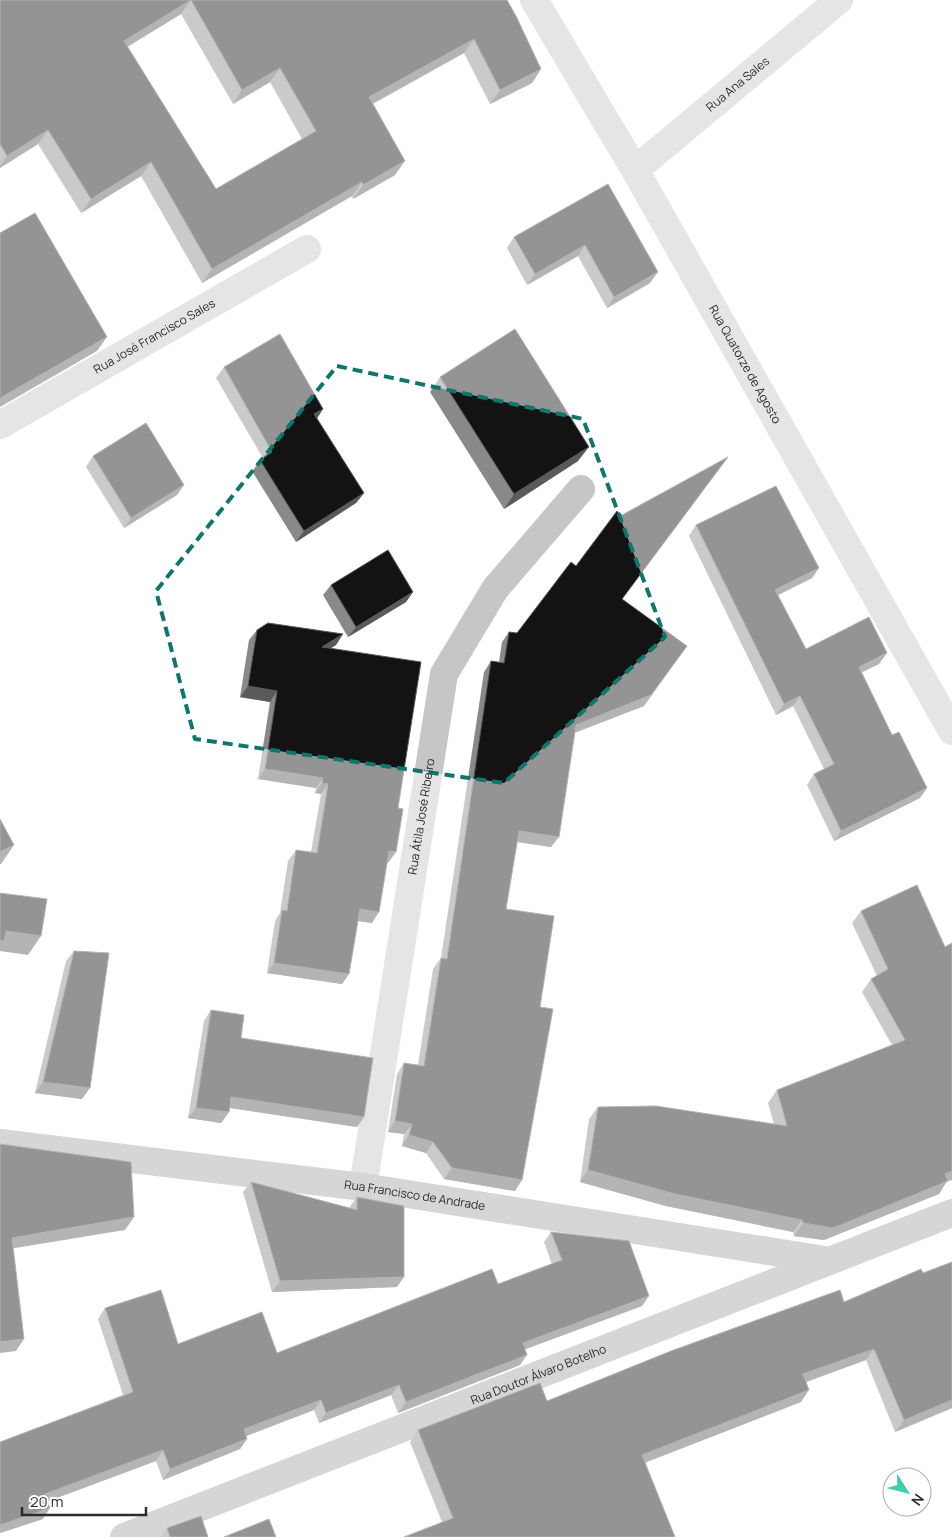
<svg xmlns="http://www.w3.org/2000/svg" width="952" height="1537" viewBox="0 0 952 1537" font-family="Manrope,sans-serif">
<rect width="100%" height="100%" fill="#fff"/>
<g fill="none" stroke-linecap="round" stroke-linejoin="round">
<g stroke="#c6c6c6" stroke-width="28">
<path id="s1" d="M534,0L635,170L952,731"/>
<path id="s2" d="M635,170L839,0"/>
<path id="s3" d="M0,425L307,249"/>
<path id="s4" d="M363,1187L444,674L495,589L581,489"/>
</g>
<g stroke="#a4a4a4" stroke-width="28">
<path id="s5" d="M0,1143L363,1187L825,1260"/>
<path id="s6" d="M124,1537L952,1213"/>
</g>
</g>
<path fill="#898989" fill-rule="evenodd" d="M0,0H507L541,69L532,83L490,104L464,53L373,104L395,175L353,199L352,196L202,283L141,176L81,213L38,144L0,168ZM181,14L233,104L270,82L302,139L216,189L127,47Z
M608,184L650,283L607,308L578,256L527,285L507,248L514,237Z
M224,367L323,409L317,418L364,493L356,503L296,542L252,471L260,460L263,458L216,378Z
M440,377L578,461L504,509L430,392Z
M93,456L177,495L124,528L86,467Z
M720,467L622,599L644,706L575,733L551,847L517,842L506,909L540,1007L515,1191L444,1179L426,1153L402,1146L404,1134L388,1132L397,1074L404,1063L418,1065L433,969L441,958L484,672L491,661L499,662L502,642L509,632L517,633L622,515Z
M696,525L819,568L812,578L778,595L806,649L879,664L861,673L892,735L927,788L920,798L834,841L807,785L814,774L824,769L793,706L776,715L689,536Z
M331,585L413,592L406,602L348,637L323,595Z
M257,630L343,634L336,645L330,649L388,863L387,862L372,923L358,921L349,974L342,984L267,973L275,921L280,913L288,861L296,850L311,852L321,794L315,793L316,788L258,779L270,702L240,697L249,640Z
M861,911L945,947L952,943V1180L947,1181L939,1194L824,1240L794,1236L793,1232L666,1206L580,1182L589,1119L598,1107L774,1124L768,1103L777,1090L892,1045L862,992L871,979L877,976L852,923Z
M74,951L82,1099L35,1093L66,961Z
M211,1010L241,1038L364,1117L357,1127L229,1108V1112L221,1123L188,1118L204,1021Z
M251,1182L349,1208L357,1197L397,1287L272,1292L243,1192Z
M551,1232L642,1306L525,1349L520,1365L398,1413L391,1395L319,1423L314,1410L246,1436L247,1439L240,1449L163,1480L156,1461L48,1501L43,1519L0,1533V1442L123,1395L98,1319L105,1308L178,1344L277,1353L498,1284L552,1264L544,1242Z
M952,1262V1408L895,1432L866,1360L806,1382L801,1402L645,1462L442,1522L410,1442L418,1430L547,1401L844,1302Z
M167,1528L208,1537H161Z"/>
<path fill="#5a5a5a" d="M191,0L181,14L114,55L124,41Z
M474,39L464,53L359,111L369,97Z
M280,68L270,82L233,104L242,90Z
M541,69L532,83L490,104L500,90Z
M48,130L38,144L0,168V166L7,156Z
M405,161L395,175L353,199L363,185Z
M151,162L141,176L81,213L91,199Z
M362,182L352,196L202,283L212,269Z
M585,245L578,256L527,285L535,274Z
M658,272L650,283L607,308L614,297Z
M107,337L97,351L0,407V399L2,397Z
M323,409L316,420L314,414Z
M589,447L578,461L504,509L514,494Z
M184,485L177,495L124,528L131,518Z
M364,493L356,503L296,542L304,531Z
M819,568L812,578L768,600L775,590Z
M413,592L406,602L348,637L356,627Z
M343,634L336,645L314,658L322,647Z
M687,646L644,706L568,735L576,725Z
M887,653L879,664L851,677L859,667Z
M248,686L277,691L270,702L240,697Z
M800,696L793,706L776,715L784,704Z
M265,769L323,778L316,788L258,779Z
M322,783L328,784L321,794L315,793Z
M927,788L920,798L834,841L841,831Z
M519,831L559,837L551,847L511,841Z
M14,845L1,864H0V852Z
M389,851L396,852L388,863L381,861Z
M360,909L379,912L372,923L352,920Z
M6,931L41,936L28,955L0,951V940Z
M274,963L349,974L342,984L267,973Z
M43,1082L90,1088L82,1099L35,1093Z
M231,1097L364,1117L357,1127L224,1107Z
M196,1108L229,1112L221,1123L188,1118Z
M395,1121L412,1124L404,1134L388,1132Z
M409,1135L433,1142L426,1153L402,1146Z
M452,1168L522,1180L515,1191L444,1179Z
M588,1170L802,1220L793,1232L666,1206L580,1182Z
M952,1171V1180L947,1181L939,1194L824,1240L794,1236L803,1223Z
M134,1217L125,1230L3,1250L12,1238Z
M404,1277L397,1287L272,1292L280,1281Z
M649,1296L642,1306L515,1353L523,1343Z
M24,1339L16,1351L0,1353V1342Z
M874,1349L866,1360L795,1386L803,1374Z
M527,1355L520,1365L398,1413L406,1402Z
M399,1385L391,1395L319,1423L326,1413Z
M809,1390L801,1402L634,1467L642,1455Z
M321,1400L314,1410L236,1440L244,1429Z
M952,1400V1408L895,1432L904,1420Z
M247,1439L240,1449L163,1480L170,1469Z
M163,1450L156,1461L38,1505L45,1494Z
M50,1508L43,1519L0,1533V1525Z"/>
<path fill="#131313" stroke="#5a5a5a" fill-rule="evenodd" d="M0,0H507L516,16L541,69L500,90L474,39L369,97L405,161L363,185L362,182L212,269L151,162L91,199L48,130L7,156L0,144ZM191,0L242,90L280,68L316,131L216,189L124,41Z
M608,184L658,272L614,297L585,245L535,274L514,237Z
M35,213L107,337L2,397L0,399V233Z
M515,329L589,447L514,494L440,377Z
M280,334L323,409L314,414L364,493L304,531L260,460L272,452L224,367Z
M146,423L184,485L131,518L93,456Z
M728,457L622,599L687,646L651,695L576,725L559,837L519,831L506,909L554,916L540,1007L553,1009L522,1180L452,1168L433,1142L409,1135L412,1124L395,1121L404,1063L424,1066L441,958L447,959L491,661L504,663L509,632L517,633L571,562L576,566L617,511L622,515Z
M776,486L819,568L775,590L806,649L869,617L887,653L859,667L892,735L899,732L927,788L841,831L814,774L834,764L800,696L784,704L696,525Z
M388,550L413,592L356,627L331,585Z
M268,623L343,634L322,647L421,662L398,808L403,809L396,852L389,851L379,912L360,909L349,974L274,963L282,910L287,911L296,850L317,853L328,784L322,783L323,778L265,769L277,691L248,686L257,630Z
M0,819L14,845L0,852Z
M917,885L945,947L952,943V1171L945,1174L948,1181L833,1228L803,1223L802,1220L675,1194L588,1170L598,1107L656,1106L787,1126L777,1090L905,1040L871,979L888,969L861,911Z
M0,893L47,899L41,936L6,931L4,941L0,940Z
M74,951L109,953L90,1088L43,1082Z
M211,1010L244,1015L241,1038L373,1058L364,1117L231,1097L229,1112L196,1108Z
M0,1144L131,1162L134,1217L12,1238L24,1339L0,1342Z
M251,1182L357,1210V1197L404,1206V1277L280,1281Z
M551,1232L629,1241L649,1296L523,1343L527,1355L406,1402L399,1385L326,1413L321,1400L244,1429L247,1439L170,1469L163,1450L45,1494L50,1508L0,1525V1442L133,1392L105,1308L161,1290L178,1344L262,1312L277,1353L492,1269L498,1284L562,1260Z
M952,1262V1400L904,1420L874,1349L803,1374L809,1390L642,1455L675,1537H404L453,1518L418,1430L540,1383L547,1401L671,1351L840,1290L844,1302L921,1269L923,1273Z
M201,1516L208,1537H170L167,1528Z
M269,1519L276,1537H224Z"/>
<path d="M0 0H952V1537H0ZM337,366L583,419L665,637L504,783L195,739L156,591Z" fill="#fff" fill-opacity=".55" fill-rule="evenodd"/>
<path fill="none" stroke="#0f766e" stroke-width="4" stroke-dasharray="10 6" stroke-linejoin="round" d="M337,366L583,419L665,637L504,783L195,739L156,591Z"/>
<g text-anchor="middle" stroke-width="5" stroke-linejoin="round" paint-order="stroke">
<g font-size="12" fill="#2c2c2c" stroke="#fff">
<text dy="4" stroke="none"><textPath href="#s2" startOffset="134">Rua Ana Sales</textPath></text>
<text dy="4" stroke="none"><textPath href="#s3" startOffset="178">Rua José Francisco Sales</textPath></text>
<text dy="4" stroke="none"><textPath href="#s1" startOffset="421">Rua Quatorze de Agosto</textPath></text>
<text dy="4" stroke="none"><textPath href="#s4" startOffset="375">Rua Átila José Ribeiro</textPath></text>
<text dy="4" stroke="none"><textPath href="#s5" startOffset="418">Rua Francisco de Andrade</textPath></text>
<text dy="4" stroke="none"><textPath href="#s6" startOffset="445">Rua Doutor Álvaro Botelho</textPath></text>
</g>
</g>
<g transform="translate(907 1492) rotate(126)"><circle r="24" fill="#ffffff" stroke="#ababab"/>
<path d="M0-4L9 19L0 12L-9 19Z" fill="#41cfa9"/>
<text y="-8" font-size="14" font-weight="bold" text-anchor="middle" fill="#2c2c2c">N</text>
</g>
<path d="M22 1507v8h124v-8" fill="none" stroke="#2c2c2c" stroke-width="2.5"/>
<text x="30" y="1507" font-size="15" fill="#2c2c2c" stroke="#ffffff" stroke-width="4" paint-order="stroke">20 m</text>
</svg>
